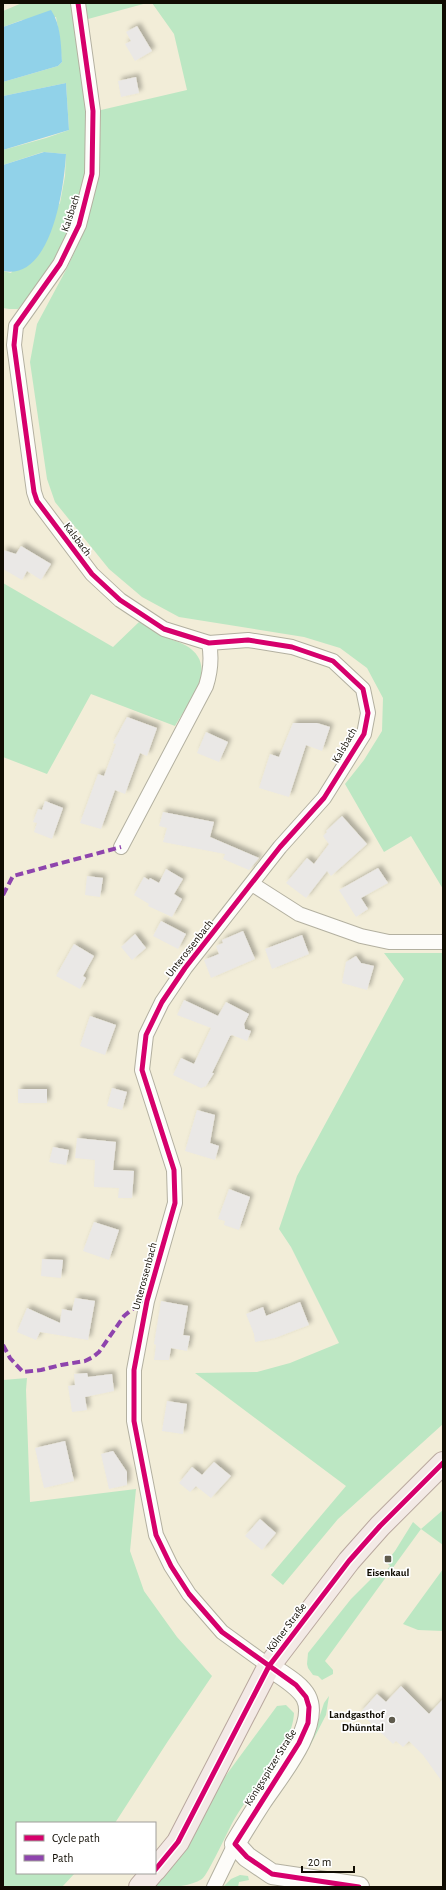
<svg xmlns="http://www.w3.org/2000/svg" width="446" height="1890" viewBox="0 0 446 1890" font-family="'Alegreya Sans',sans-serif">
<defs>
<filter id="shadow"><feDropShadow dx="3.5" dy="-3.5" stdDeviation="2" flood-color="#0004"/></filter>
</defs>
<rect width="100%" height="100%" fill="#f2edd8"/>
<path fill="#bce7c3" d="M22,3H71L75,20L86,111L85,173L72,223L53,261L36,286L18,309H9L3,308V271L11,273L60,203L65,176L66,154L43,152L3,165V150L46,138L69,130L66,83L3,96V82L58,66L62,62L59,33L56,17L22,20L3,27V11Z
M85,3H147L88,19Z
M152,3H443V889L411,836L384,852L345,784L364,760L382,731L383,698L367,668L340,648L304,637L179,617L142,597L109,569L55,502L47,479L30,362L37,324L67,268L86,227L99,175L101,110L187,90L174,34Z
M3,583L113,647L139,622C147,626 154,632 163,636C170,640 178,641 185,645C221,665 189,702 175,726L91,694L47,774L3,757Z
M384,953H443V1424L338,1519L283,1585L271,1575L346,1486L195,1373L257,1372L290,1363L339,1343L291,1247L279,1229L297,1176L404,979Z
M27,1378L26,1390L30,1502L136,1489L130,1551L144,1591L177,1637L212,1676L168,1741L115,1823H17V1873H75L62,1887H3V1380Z
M443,1510V1545L421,1529L325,1661L333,1670V1674L322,1680L318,1676L313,1675L308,1668L307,1664L308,1653L351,1599L381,1569L385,1572L390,1566L386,1562L395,1551L413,1522L421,1529Z
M443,1569V1631L418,1630L403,1624Z
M329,1696L326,1715L311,1744L296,1770L264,1816L263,1815L316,1727L324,1703Z
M286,1705L294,1713C293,1746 252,1789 235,1818C229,1828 208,1875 202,1879C184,1890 158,1887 137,1887L196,1816L277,1706Z
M240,1875L248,1876L249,1880L239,1882L238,1887H223L231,1879Z"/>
<path fill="#91d2e9" d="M51,10C61,25 61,45 62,62L58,66L3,82V27Z
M66,83L69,130L3,150V96Z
M44,152L66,154C64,187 52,281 3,271V165Z"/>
<path fill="#eae8e6" filter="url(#shadow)" d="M137,26L152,51L135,61L125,44L131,41L126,32Z
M136,77L139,93L121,97L118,81Z
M21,546L51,564L41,580L27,571L22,580L3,569V550L16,554Z
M127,717L157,728L147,756L140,753L125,794L115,790L101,829L80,823L98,774L104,776L116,744L113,743Z
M293,723H317L330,727L322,751L306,745L289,797L259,788L270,754L279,757Z
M206,732L228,742L219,762L197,753Z
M45,801L63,808L52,839L34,832L37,823L33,822L38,809L42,810Z
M163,812L214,822L210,837L259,858L249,870L223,859L225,854L163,842L167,828L159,826Z
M342,816L367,844L331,876L327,871L306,898L286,883L307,858L314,864L329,844L323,836L327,832L326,831Z
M378,868L388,883L361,898L368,909L356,917L339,890Z
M166,869L183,879L174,894L182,899L172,917L148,906L149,904L134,895L144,877L149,880L150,878L159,883Z
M87,876L103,878L100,897L85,895Z
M161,921L186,934L178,949L153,936Z
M243,931L255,959L211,978L204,960L219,954L216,946L223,943L222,940Z
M135,934L146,948L132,960L121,947Z
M302,935L309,954L272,969L265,949Z
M74,944L94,956L83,976L86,978L80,989L56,976Z
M356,956L361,963L374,966L367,990L342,983L346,962Z
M184,1000L218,1016L226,1002L249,1014L244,1024L245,1029L251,1031L247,1041L232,1035L230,1036L212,1073H214L206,1086L201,1088L173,1075L181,1058L194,1064L211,1028L177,1015Z
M90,1016L116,1025L105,1055L80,1046Z
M112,1088L127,1092L122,1110L107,1106Z
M18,1089H47V1103H18Z
M197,1110L215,1115L210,1143L219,1146L215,1160L185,1151Z
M77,1138L116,1142L113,1170L134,1171L132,1198H118L119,1188L94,1187L95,1160L75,1158Z
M53,1147L69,1150L66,1165L49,1162Z
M229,1189L250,1197L239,1230L224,1225L225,1221L218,1219Z
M94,1222L119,1230L109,1260L83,1251Z
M42,1259L63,1260L61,1278L41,1276Z
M75,1298L95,1301L88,1340L40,1332L36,1340L17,1332L27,1308L60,1323L62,1309L72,1311Z
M161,1301L188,1306L183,1335L190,1336L187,1351L171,1348L169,1360H154L156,1345L154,1344Z
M300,1302L309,1325L275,1338L255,1342L254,1334L246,1314L263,1307L266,1316Z
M87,1373L88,1377L112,1374L114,1391L85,1397L87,1410L72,1412L68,1386L75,1385L74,1374Z
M167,1401L187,1404L183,1434L162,1431Z
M65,1441L74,1481L44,1488L35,1448Z
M113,1451L127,1472V1485L109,1489L101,1454Z
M214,1462L231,1476L211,1498L196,1486L190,1492L179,1483L192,1467L202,1475Z
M260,1519L276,1533L262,1550L245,1536Z
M401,1686L429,1714L443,1699V1783L423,1755L409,1741L403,1747L396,1741L393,1744L360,1713L377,1694L386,1702Z"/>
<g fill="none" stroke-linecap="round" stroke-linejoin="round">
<defs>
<path id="street" d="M78,3L93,111L92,174L79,225L60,264L16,326L14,345L34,492L37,501L92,574L120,600L164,629L209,643L248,640L292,647L333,661L363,689L368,713L364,734L324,798L280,847L185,968L162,1002L146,1035L142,1070L174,1170L175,1203L147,1301L134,1370V1421L156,1535L171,1566L189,1594L222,1632L269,1666
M121,847L206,686C211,670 212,658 209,643
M252,884L299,914L361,936L389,942H443
M214,1887L235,1844"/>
<path id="secondary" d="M269,1666C281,1675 299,1684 306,1697C321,1726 276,1779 261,1802C252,1816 243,1830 235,1844L247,1857L272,1874L359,1887"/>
<path id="primary" d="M155,1870L178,1842L269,1666L349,1561L380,1526L443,1463
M140,1887L152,1873"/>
</defs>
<use href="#street" stroke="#b3b0a0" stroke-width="16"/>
<use href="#secondary" stroke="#b3b0a0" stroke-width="22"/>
<use href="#primary" stroke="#b9a89e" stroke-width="24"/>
<use href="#street" stroke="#fdfcf9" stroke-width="14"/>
<use href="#secondary" stroke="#fdfcf9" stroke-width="20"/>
<use href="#primary" stroke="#f3eae6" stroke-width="22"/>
<path stroke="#8e44ad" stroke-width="4" stroke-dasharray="8 4" stroke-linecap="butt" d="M3,895L13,876L121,847
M3,1345L10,1358L23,1372L41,1370L61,1365L85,1361L93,1357L99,1352L124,1316L135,1307L147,1301"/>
<defs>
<path id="cycleway" d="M78,3L93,111L92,174L79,225L60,264L16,326L14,345L34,492L37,501L92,574L120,600L164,629L209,643L248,640L292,647L333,661L363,689L368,713L364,734L324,798L280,847L185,968L162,1002L146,1035L142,1070L174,1170L175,1203L147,1301L134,1370V1421L156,1535L171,1566L189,1594L222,1632L296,1685L306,1697L309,1707L308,1723L299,1743L235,1844L247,1857L272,1874L359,1887
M155,1870L178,1842L269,1666L349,1561L380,1526L443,1463"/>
</defs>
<use href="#cycleway" stroke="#fff" stroke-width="8"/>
<use href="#cycleway" stroke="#d6006c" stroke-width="5"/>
</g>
<g fill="#5f5b4d" stroke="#fff" stroke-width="1.5">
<rect x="384" y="1555" width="8" height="8" rx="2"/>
<circle cx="392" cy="1720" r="4"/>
</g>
<g text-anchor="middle" stroke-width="3.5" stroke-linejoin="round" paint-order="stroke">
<g font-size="11" fill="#100c02" stroke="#fff">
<text transform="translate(70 213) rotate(-72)" y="4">Kalsbach</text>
<text transform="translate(78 539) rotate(53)" y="4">Kalsbach</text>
<text transform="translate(344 745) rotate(-60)" y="4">Kalsbach</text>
<text transform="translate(189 948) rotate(-52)" y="4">Unterossenbach</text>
<text transform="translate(144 1276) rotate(-75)" y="4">Unterossenbach</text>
<text transform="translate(286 1627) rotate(-53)" y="4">Kölner Straße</text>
<text transform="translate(270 1767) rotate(-58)" y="4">Königsspitzer Straße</text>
</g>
<g font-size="11" font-weight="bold" fill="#100c02" stroke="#fff">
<text x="388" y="1576">Eisenkaul</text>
<text x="384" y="1718" text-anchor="end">Landgasthof<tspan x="384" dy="13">Dhünntal</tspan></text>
</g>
</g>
<rect width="446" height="1890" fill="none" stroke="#100c02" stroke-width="8"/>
<rect x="16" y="1822" width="140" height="52" fill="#ffffff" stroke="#9f9e9a"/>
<rect x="24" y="1835" width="20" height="6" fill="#d6006c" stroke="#9f9e9a"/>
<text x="52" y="1842" font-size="12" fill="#100c02">Cycle path</text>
<rect x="24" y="1855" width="20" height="6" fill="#8e44ad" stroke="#9f9e9a"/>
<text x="52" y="1862" font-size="12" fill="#100c02">Path</text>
<path d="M302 1866v6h52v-6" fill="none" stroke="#100c02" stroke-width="2"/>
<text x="308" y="1866" font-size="12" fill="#100c02" stroke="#ffffff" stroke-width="3" paint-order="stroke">20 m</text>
</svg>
